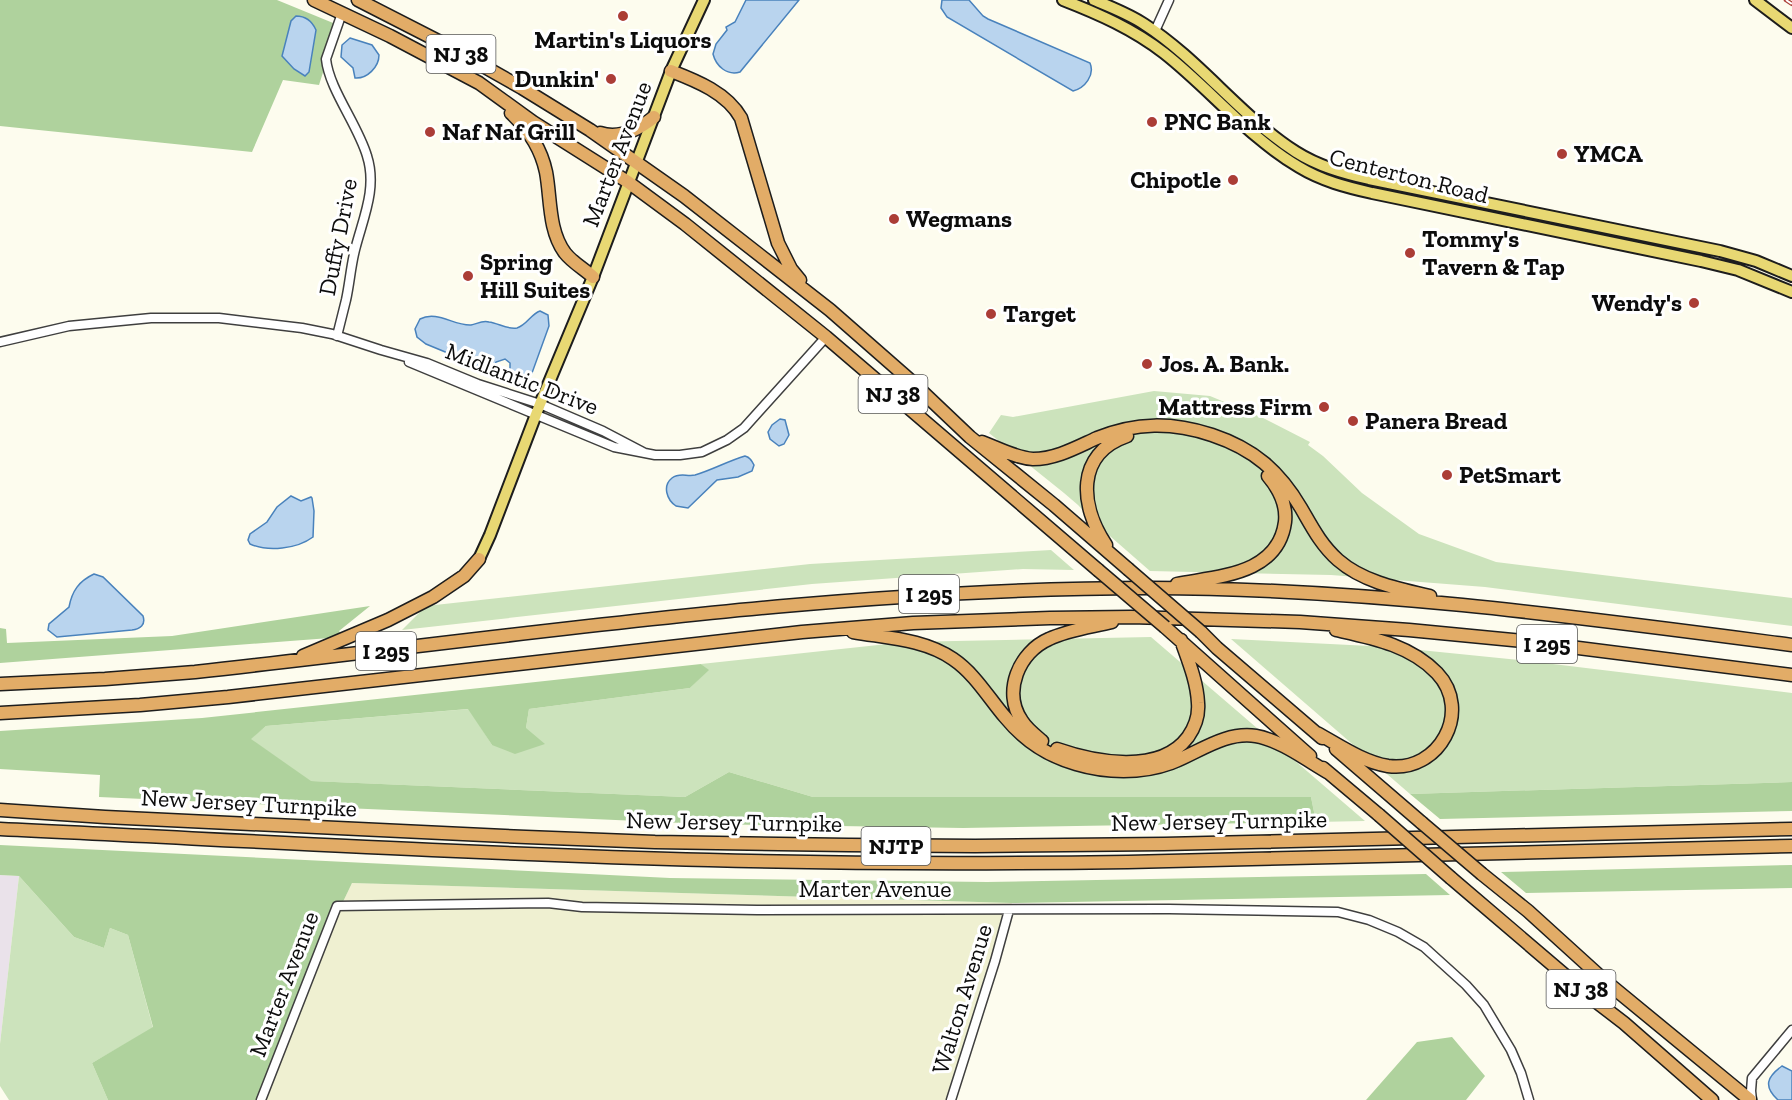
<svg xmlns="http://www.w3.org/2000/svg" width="1792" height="1100" viewBox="0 0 1792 1100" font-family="'Zilla Slab',serif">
<rect width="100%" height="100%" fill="#fdfcee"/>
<path fill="#eae2ea" d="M0,875L19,876L0,1044Z"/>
<path fill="#eff0d1" d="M352,883L1012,903L950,1100H261L330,929Z"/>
<path fill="#cce3bc" d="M1154,391L1210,396L1263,418L1310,442L1308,445L1323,456L1362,493L1419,534L1496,562L1792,598V626L1485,587L1331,575L1150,571L1095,523L1078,505L1064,493L989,433L1001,415L1013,417Z
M1051,550L1074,570L1023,569L812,584L402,630L426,606L810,564Z
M1151,637L1365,821L1316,822L1311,797H813L729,772L685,797L310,781L250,739L266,726L469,709L492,745L526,728L529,709L690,688L708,670L701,664L906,642Z
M1231,639L1390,647L1519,660L1792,693V782L1410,794Z
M19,876L74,937L104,948L110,928L128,935L153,1028L92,1063L108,1100H9L0,1086V1044Z"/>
<path fill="#afd29d" d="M0,0H277L338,25L319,85L283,80L252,152L0,126Z
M370,606L339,631L343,637L0,663V628L6,629L7,643L172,636Z
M701,664L709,670L690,688L529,709L526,728L545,744L515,754L492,745L468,709L266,726L251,739L311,781L685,797L729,772L813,797H1311L1316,822L963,828L706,824L99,797L100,775L0,769V731L202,718Z
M1792,782V811L1440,819L1410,794Z
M0,845L670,878L987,882L1426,874L1450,895L1012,903L352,883L330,929L261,1100H108L92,1063L153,1027L128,935L110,928L104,948L74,937L19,876L0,875Z
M1792,865V888L1526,893L1501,872Z
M1452,1037L1485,1076L1466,1100H1366L1417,1042Z"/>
<path fill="#b9d4ee" stroke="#4982bc" stroke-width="1.5" d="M746,0H799L740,72C727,76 716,66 713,54L716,44L727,30L726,27L735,22Z
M942,0H969L983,16L988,19L1090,63C1095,75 1085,88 1073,91L947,17L941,8Z
M296,16C305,16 312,21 316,30L309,72L305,76L294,69L282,56L291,21Z
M350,38L372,45L379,55C379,67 367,79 355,78L353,68L341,57L342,45Z
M540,311L548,315L549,326L532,373L526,375H515L510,371V363L505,359L496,362L493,368H484L426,344L417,337L415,329L420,319C437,310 454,326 471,325C477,324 482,320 489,322C498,323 508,330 517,328C527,325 531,314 540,311Z
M780,419L785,420L789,435L784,444L779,446L770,439L768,432L772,425Z
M745,456C750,457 752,461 754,465L752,471L738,477L717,480L688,508L676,506C667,500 662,486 672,478C680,472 687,477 695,475C712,470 728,461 745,456Z
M291,496L301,501L311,497L312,498L314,511L313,537C297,549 268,552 250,544L248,540L250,534L267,522L277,507Z
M94,574L103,577L143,616C146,625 140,629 132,630L57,637L48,630L49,624L69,607C72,591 79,581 94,574Z
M1782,1066L1792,1071V1100H1778C1763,1086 1767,1077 1782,1066Z"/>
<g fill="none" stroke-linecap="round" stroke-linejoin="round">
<defs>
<path id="minor" d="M1155,31L1169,0
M337,336C340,324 343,312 346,300C350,282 351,263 356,246C364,216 377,187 367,156C358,125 329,89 326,59L342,13
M0,342L69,326L151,318H219L302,328L332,334L381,350L427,363L478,384L540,404L603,431L645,453
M409,362L614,447L655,455H680L702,452L727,440L744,428L826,337
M261,1100L337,906L548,903L582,907L757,910L1169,909L1338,912L1369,920L1398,932L1424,947L1466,985L1484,1005L1511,1050L1521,1073L1529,1100
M951,1100L995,961L1009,910
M1752,1100L1751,1091L1752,1078L1792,1030"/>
<path id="major" d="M1063,0C1099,14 1133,29 1164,53C1210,89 1248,137 1299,167C1322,181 1346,187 1372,193L1701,261L1738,270L1792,292
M1094,0C1111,7 1129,14 1144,24C1200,60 1240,116 1296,152C1318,166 1343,173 1369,179L1720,251L1756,261L1792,276
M1755,0L1792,28
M479,559L490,535L540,404L593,277L671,71L704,0"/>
<path id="highway" d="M314,0L390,36L479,83L533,122L628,182L685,224L826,337L1098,570
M358,0L446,45L522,88L590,130L684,196L830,310L911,381L970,437L1054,505L1128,569
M671,71C697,81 727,93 741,118L778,243L791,269L800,280
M511,113C528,129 541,148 546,172C551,198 548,230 565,253C572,262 584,269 593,277
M600,133C619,139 638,130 654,117
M982,442C998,448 1016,458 1033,459C1056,459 1077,447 1097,438C1136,422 1172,422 1212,435C1254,449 1279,471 1301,508C1312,527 1321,545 1338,560C1363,582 1399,589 1430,596
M1106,545C1080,506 1075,454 1127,436
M1177,584C1218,576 1278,575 1285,522C1287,504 1279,489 1268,476
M1165,627L1310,756
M853,632C887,638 924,639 953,659C975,674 988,697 1005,717C1023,739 1048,756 1076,764C1106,773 1141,774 1171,763C1198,753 1225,731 1256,736C1280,740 1308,761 1329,773
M1201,632L1217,648L1322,738
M303,656L388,620L433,597L464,576L479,559
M0,684L105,679L195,672C513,637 830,588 1150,588C1365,588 1579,617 1792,645
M0,713L140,705L228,697L802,632L913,623L1050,618L1131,617L1300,622L1409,630L1523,641L1792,675
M1317,733C1339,745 1363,762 1388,766C1439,773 1473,711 1437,673C1410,645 1372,638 1336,630
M1042,741C1035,735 1027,729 1022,721C1002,692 1019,652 1049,639C1068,630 1092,627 1112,622
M1057,749C1094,762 1160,775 1188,737C1195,727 1199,715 1198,703C1197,681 1188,660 1181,640
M1336,749L1422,823
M1323,768L1379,815
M0,810L105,817L526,837L655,842L848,845L975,846L1164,844L1792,829
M0,829C236,840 472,854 709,860C848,864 988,864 1128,862L1792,846
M1482,874L1528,911L1604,980L1750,1100
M1451,878L1594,1000L1624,1023L1712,1100"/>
</defs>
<use href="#minor" stroke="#3f3f3f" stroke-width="11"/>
<use href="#major" stroke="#1d1d1d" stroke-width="14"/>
<use href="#highway" stroke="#1d1d1d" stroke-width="15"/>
<use href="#minor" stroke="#fff" stroke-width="8"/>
<use href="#major" stroke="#e8d873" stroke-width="10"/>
<use href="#highway" stroke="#e2ac67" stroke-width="12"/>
<defs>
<path id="rail" d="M1786,0L1792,4"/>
</defs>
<use href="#rail" stroke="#ab3d36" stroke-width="4.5"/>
<use href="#rail" stroke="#fff" stroke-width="2" stroke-dasharray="7" stroke-linecap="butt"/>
<defs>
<path id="highway-bridge" d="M1128,569L1201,632
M1098,570L1165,627
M1379,815L1451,878
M1422,823L1482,874"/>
</defs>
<use href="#highway-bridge" stroke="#1d1d1d" stroke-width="15" stroke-linecap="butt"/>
<use href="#highway-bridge" stroke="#e2ac67" stroke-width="12"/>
</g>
<g fill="#ab3d36" stroke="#fff" stroke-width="2">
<circle cx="623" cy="16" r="6"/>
<circle cx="611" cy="79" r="6"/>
<circle cx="1152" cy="122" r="6"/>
<circle cx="430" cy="132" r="6"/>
<circle cx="1562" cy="154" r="6"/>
<circle cx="1233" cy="180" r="6"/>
<circle cx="894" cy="219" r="6"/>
<circle cx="1410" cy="253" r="6"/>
<circle cx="468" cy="276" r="6"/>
<circle cx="1694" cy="303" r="6"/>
<circle cx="991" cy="314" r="6"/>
<circle cx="1147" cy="364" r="6"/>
<circle cx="1324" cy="407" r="6"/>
<circle cx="1353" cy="421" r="6"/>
<circle cx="1447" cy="475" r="6"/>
</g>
<g text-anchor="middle" stroke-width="6" stroke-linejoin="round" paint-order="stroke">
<g fill="#fff" stroke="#555" stroke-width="1.5">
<rect x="426.5" y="35" width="69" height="38" rx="4.5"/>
<rect x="858.5" y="375" width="69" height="38" rx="4.5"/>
<rect x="899" y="575" width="60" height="38" rx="4.5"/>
<rect x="1517" y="625" width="60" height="38" rx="4.5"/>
<rect x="356" y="632" width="60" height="38" rx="4.5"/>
<rect x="861.5" y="827" width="69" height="38" rx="4.5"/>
<rect x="1546.5" y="970" width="69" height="38" rx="4.5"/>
</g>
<g font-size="22" font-weight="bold" fill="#0c0c0c">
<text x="461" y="62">NJ 38</text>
<text x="893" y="402">NJ 38</text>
<text x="929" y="602">I 295</text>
<text x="1547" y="652">I 295</text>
<text x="386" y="659">I 295</text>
<text x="896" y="854">NJTP</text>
<text x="1581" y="997">NJ 38</text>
</g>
<g font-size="24" font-weight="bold" fill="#0c0c0c" stroke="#fff" text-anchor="start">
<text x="623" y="48" text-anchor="middle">Martin's Liquors</text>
<text x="599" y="87" text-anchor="end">Dunkin'</text>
<text x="1164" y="130">PNC Bank</text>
<text x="442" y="140">Naf Naf Grill</text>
<text x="1574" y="162">YMCA</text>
<text x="1221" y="188" text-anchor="end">Chipotle</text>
<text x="906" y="227">Wegmans</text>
<text x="1422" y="247">Tommy's<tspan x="1422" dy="28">Tavern &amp; Tap</tspan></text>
<text x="480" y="270">Spring<tspan x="480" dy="28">Hill Suites</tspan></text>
<text x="1682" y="311" text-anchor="end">Wendy's</text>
<text x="1003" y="322">Target</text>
<text x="1159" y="372">Jos. A. Bank.</text>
<text x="1312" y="415" text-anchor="end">Mattress Firm</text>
<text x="1365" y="429">Panera Bread</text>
<text x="1459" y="483">PetSmart</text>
</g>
<g font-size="24" fill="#0c0c0c" stroke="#fff">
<text transform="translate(617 154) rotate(-69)" y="8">Marter Avenue</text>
<text transform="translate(1409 176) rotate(14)" y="8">Centerton Road</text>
<text transform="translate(338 237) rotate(-79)" y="8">Duffy Drive</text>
<text transform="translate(522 379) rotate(21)" y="8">Midlantic Drive</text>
<text transform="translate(249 803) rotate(3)" y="8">New Jersey Turnpike</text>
<text transform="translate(1219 821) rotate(-1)" y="8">New Jersey Turnpike</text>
<text transform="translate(734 822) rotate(1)" y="8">New Jersey Turnpike</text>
<text x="875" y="897">Marter Avenue</text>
<text transform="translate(284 984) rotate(-69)" y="8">Marter Avenue</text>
<text transform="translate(962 999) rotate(-73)" y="8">Walton Avenue</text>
</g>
</g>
</svg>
